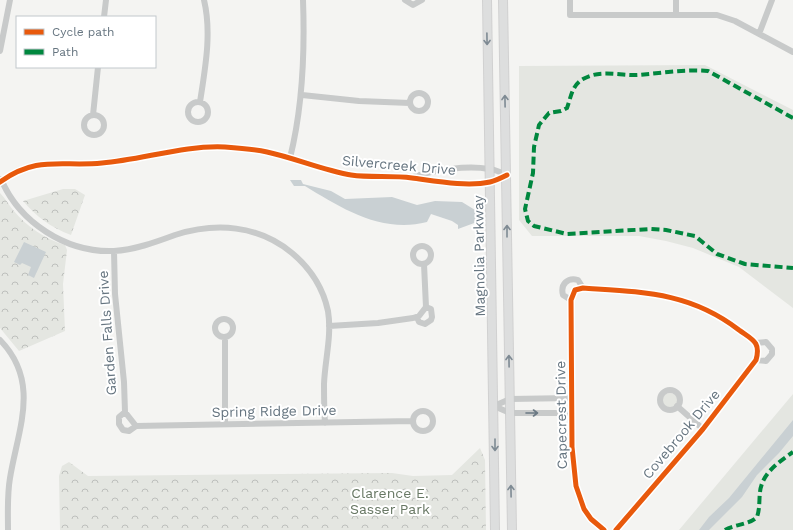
<svg xmlns="http://www.w3.org/2000/svg" width="793" height="530" viewBox="0 0 793 530" font-family="'Work Sans',sans-serif">
<defs>
<pattern id="forest-crowns" width="20" height="18" patternUnits="userSpaceOnUse"><rect width="20" height="18" fill="#e4e6e1"/><path d="M2 6a3 3 0 1 1 6 0M12 15a3 3 0 1 1 6 0" fill="none" stroke="#bdbfbc"/></pattern>
</defs>
<rect width="100%" height="100%" fill="#f4f4f2"/>
<path fill="#e4e6e1" d="M705,65L793,110V308L739,267L693,248L666,241L639,236H532L519,220V66Z
M661 402a9 9 0 1 1 18 0a9 9 0 1 1-18 0Z
M793,394V530H679Z"/>
<path fill="url(#forest-crowns)" d="M63,189H75L85,195L71,235C50,227 37,217 23,201Z
M0,193C5,198 9,205 13,210C26,226 45,239 65,245L67,250L63,284L65,331L19,351L0,328Z
M480,448L485,460L486,530H60L59,476L62,466L69,462L88,476L392,473L413,476L452,475Z"/>
<path fill="#c9d0d3" d="M290,180H301L303,184L331,191L345,199L392,197L417,205L435,201L462,202L475,210L477,222L458,229V225L452,221L431,214L427,222C382,234 341,208 305,186H294Z
M24,242L46,252L34,278L28,275L31,267L22,263L20,265L14,262Z
M793,420V436L779,453L757,475L742,497L709,530H699L709,517L729,498Z"/>
<g fill="none" stroke-linecap="round" stroke-linejoin="round">
<defs>
<path id="secondary" d="M487,0L495,530
M503,0L512,530"/>
</defs>
<use href="#secondary" stroke="#d1d1d1" stroke-width="10"/>
<path stroke="#c8caca" stroke-width="6" d="M405,0L413,5L422,0
M570,0V15H717L735,21L793,52
M676,0V14
M104,17L106,0
M759,34L772,0
M0,51L10,0
M410 102a9 9 0 1 1 18 0a9 9 0 1 1-18 0Z
M302,95L359,101L410,103
M188 112a10 10 0 1 1 20 0a10 10 0 1 1-20 0Z
M200,102C205,69 212,33 204,0
M84 125a10 10 0 1 1 20 0a10 10 0 1 1-20 0Z
M93,115L98,67
M290,158C303,106 305,54 303,0
M413,177C434,170 467,165 489,169C495,169 501,173 507,175
M1,179C19,222 66,253 114,251C134,250 156,242 175,235C216,222 258,225 292,253C310,268 323,288 328,311C332,336 325,359 324,384C324,397 324,410 325,423
M0,182C38,155 61,167 102,163C142,160 183,145 225,147C239,148 253,149 267,152C295,158 322,170 351,175C371,178 392,175 412,178C435,181 467,187 490,182C495,181 501,178 507,175
M413 255a9 9 0 1 1 18 0a9 9 0 1 1-18 0Z
M114,251L115,294L124,382L125,412L136,426
M571,300L563,295C560,284 568,277 578,280L583,288
M417,317L419,322L425,324L431,320L432,317L431,309L426,307
M215 328a9 9 0 1 1 18 0a9 9 0 1 1-18 0Z
M329,326L378,323L413,318L419,316L426,307L424,264
M0,340C41,382 18,429 10,478C7,495 8,513 8,530
M756,343L766,342L772,349V354L766,361L756,360
M660 400a10 10 0 1 1 20 0a10 10 0 1 1-20 0Z
M494,406L510,413H572
M494,406L510,399L572,398
M677,406L703,429
M413 421a10 10 0 1 1 20 0a10 10 0 1 1-20 0Z
M125,412L119,417V424L123,430L129,431L136,426
M225,424V337
M136,426L413,421
M604,530L591,519L584,509L576,486L572,447L571,300L575,290L583,288C642,292 690,292 739,330C753,340 761,342 756,360L703,429L616,530"/>
<use href="#secondary" stroke="#dddede" stroke-width="8"/>
<path stroke="#00873e" stroke-width="4" stroke-dasharray="8 4" stroke-linecap="butt" d="M793,118L708,71C685,69 661,73 638,75C619,76 601,69 583,79C572,85 571,97 567,108L561,111L549,113L539,125L534,147L533,173L525,209L528,221L534,226L567,234L650,229L666,230L695,236L717,254L745,264L793,268
M725,530C735,524 749,525 757,517C760,508 759,500 760,492C762,473 779,462 793,452"/>
<defs>
<path id="cycleway" d="M0,182C38,155 61,167 102,163C142,160 183,145 225,147C239,148 253,149 267,152C295,158 322,170 351,175C371,178 392,175 412,178C435,181 467,187 490,182C495,181 501,178 507,175
M604,530L591,519L584,509L576,486L572,447L571,300L575,290L583,288C642,292 690,292 739,330C753,340 761,342 756,360L703,429L616,530"/>
</defs>
<use href="#cycleway" stroke="#fff" stroke-width="8"/>
<use href="#cycleway" stroke="#e8590c" stroke-width="5"/>
</g>
<defs><path id="oneway-shaft" d="M-6 0H5M1.5-3L5.5 0L1.5 3" fill="none" stroke-width="1.6" stroke-linecap="round" stroke-linejoin="round"/></defs>
<g stroke="#7e8a93">
<use href="#oneway-shaft" transform="translate(487 39) rotate(89)"/>
<use href="#oneway-shaft" transform="translate(505 101) rotate(-91)"/>
<use href="#oneway-shaft" transform="translate(507 231) rotate(-90)"/>
<use href="#oneway-shaft" transform="translate(509 361) rotate(-91)"/>
<use href="#oneway-shaft" transform="translate(495 445) rotate(90)"/>
<use href="#oneway-shaft" transform="translate(511 491) rotate(-91)"/>
</g>
<use stroke="#6b7984" href="#oneway-shaft" transform="translate(532 413)"/>
<g text-anchor="middle" stroke-width="4" stroke-linejoin="round" paint-order="stroke">
<g font-size="14" fill="#667580" stroke="#fff">
<text transform="translate(399 165) rotate(5)" y="5">Silvercreek Drive</text>
<text transform="translate(479 256) rotate(-91)" y="5">Magnolia Parkway</text>
<text transform="translate(107 333) rotate(-94)" y="5">Garden Falls Drive</text>
<text transform="translate(274 411) rotate(-1)" y="5">Spring Ridge Drive</text>
<text transform="translate(561 415) rotate(-91)" y="5">Capecrest Drive</text>
<text transform="translate(681 434) rotate(-50)" y="5">Covebrook Drive</text>
</g>
<g font-size="14" fill="#687864" stroke="#fff">
<text x="390" y="498">Clarence E.<tspan x="390" dy="16">Sasser Park</tspan></text>
</g>
</g>
<rect x="16" y="16" width="140" height="52" fill="#ffffff" stroke="#c2c8cc"/>
<rect x="24" y="29" width="20" height="6" fill="#e8590c" stroke="#c2c8cc"/>
<text x="52" y="36" font-size="12" fill="#667580">Cycle path</text>
<rect x="24" y="49" width="20" height="6" fill="#00873e" stroke="#c2c8cc"/>
<text x="52" y="56" font-size="12" fill="#667580">Path</text>
</svg>
